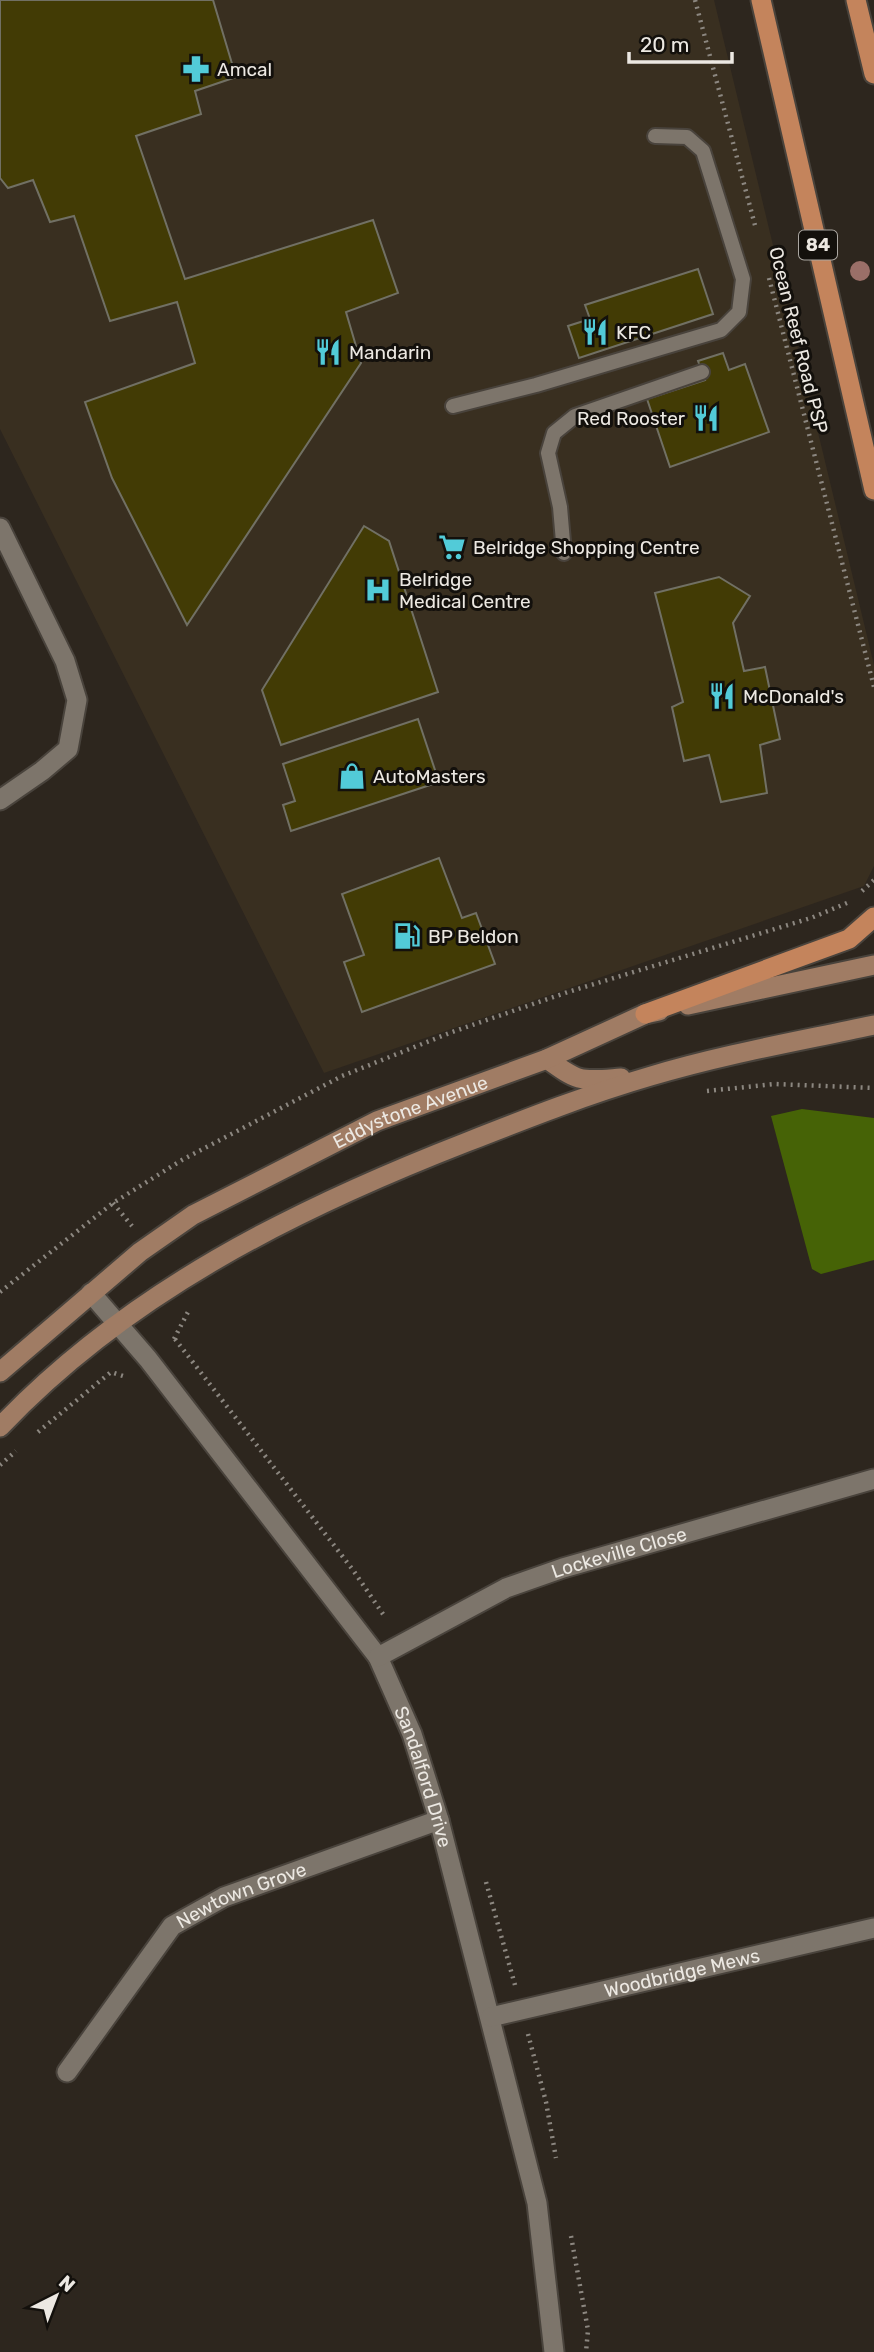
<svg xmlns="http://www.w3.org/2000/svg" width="874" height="2352" viewBox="0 0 874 2352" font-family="Rubik,sans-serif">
<rect width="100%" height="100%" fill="#2d261e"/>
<path fill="#392f20" d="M0,0H714L874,665V866L864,886L324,1073L0,429Z"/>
<path fill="#466306" d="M802,1109L874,1118V1260L821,1274L812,1269L771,1116Z"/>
<path fill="#423b05" stroke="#717064" stroke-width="2" d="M0,0H213L236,77L195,91L201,114L136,136L185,279L373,220L398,293L346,312L361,363L187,625L112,478L85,402L195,363L177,302L110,321L74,216L50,222L33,180L8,188L0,178Z
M698,269L713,314L579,358L568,326L590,319L585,305Z
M723,353L729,370L745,364L769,432L670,467L647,399L705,380L698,361Z
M364,526L389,541L438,692L281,745L262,690Z
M719,577L750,596L733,623L744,671L765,667L780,739L760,745L767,793L721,802L709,755L684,761L672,707L683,702L655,593Z
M418,719L439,782L291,831L283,805L295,801L283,764Z
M439,858L462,918L476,913L495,964L362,1012L344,962L364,955L342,894Z"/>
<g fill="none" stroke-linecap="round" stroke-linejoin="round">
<defs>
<path id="service" d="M453,406L536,385L721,330L739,312L743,279L703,151L687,137L655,136
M564,553L560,507L548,453L554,433L575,416L702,372"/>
<g id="minor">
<path d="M0,528L65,661L77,700L68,749L42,771L0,800"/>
<path id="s1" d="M91,1293L148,1359L378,1657L412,1734L439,1820L537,2203L554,2352"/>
<path id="s2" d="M378,1657L506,1588L563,1568L874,1479"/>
<path id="s3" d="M491,2017L874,1928"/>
<path id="s4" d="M67,2072L172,1926L224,1897L439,1820"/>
</g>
<g id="secondary">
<path d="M688,1005L874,965"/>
<path d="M547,1059C580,1083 580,1081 621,1078"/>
<path id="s5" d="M0,1372L140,1252L193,1215L377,1121L547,1059L645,1014L659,1011"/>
<path d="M0,1427C128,1292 295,1209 467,1142C528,1118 589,1094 651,1076C724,1054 800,1041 874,1025"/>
</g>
<path id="primary" d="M761,0L874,490
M856,0L874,74
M645,1014L849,939L874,917"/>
</defs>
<use href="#service" stroke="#49433c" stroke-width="18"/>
<use href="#minor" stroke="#49433c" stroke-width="23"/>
<use href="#secondary" stroke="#49433c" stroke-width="23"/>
<use href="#primary" stroke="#49433c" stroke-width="23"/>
<path stroke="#8c8780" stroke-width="4.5" stroke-dasharray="2 5" stroke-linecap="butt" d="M695,0L756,229
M769,278L874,687
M862,891L874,880
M707,1091L775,1084L874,1088
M113,1203L132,1226
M0,1292L113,1203L182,1160L342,1076L452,1032L568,992L811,918L847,903
M174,1339L189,1310
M175,1339L353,1570L385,1617
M38,1432L111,1372L126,1377
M0,1465L16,1451
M486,1882L515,1985
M528,2034L546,2102L556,2158
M571,2236L588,2330L586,2352"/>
<use href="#service" stroke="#7d756b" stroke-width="14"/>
<use href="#minor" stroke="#7d756b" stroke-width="19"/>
<use href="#secondary" stroke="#a07c64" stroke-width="19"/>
<use href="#primary" stroke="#c4845c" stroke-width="19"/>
</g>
<circle fill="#9a6f68" cx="860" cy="271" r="10"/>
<defs>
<symbol id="pharmacy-bare" viewBox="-9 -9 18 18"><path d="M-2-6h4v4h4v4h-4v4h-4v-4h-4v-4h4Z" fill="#52cbd8" stroke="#13100c" stroke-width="2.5" paint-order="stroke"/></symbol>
<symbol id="restaurant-bare" viewBox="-9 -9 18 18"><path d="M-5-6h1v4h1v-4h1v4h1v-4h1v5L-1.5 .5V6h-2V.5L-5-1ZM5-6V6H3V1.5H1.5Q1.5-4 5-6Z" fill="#52cbd8" stroke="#13100c" stroke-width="2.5" paint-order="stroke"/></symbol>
<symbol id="supermarket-bare" viewBox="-9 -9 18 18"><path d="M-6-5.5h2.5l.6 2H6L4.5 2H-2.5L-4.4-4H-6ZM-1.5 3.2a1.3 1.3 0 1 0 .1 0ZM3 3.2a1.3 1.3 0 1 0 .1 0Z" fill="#52cbd8" stroke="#13100c" stroke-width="2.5" paint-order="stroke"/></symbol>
<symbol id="hospital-bare" viewBox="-9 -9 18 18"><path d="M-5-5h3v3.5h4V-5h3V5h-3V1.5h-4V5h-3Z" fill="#52cbd8" stroke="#13100c" stroke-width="2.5" paint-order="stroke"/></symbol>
<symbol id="shop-bare" viewBox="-9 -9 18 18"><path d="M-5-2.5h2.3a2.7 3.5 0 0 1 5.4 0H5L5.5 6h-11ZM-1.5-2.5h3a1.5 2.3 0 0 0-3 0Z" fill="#52cbd8" stroke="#13100c" stroke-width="2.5" paint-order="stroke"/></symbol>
<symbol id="fuel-bare" viewBox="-9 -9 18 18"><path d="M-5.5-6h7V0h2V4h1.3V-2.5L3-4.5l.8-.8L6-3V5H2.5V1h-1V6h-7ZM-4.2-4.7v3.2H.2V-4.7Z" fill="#52cbd8" stroke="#13100c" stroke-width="2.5" paint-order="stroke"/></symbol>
</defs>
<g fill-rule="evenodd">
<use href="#pharmacy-bare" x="177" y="50" width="38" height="38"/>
<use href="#restaurant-bare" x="576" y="313" width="38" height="38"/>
<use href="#restaurant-bare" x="309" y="333" width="38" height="38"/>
<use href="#restaurant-bare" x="687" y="399" width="38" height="38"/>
<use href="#supermarket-bare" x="433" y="528" width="38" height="38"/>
<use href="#hospital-bare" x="359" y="571" width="38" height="38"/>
<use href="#restaurant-bare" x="703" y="677" width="38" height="38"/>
<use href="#shop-bare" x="333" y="757" width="38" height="38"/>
<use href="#fuel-bare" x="388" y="917" width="38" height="38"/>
</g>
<g text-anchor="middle" stroke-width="6" stroke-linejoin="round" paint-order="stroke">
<rect fill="#13100c" stroke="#aba7a2" stroke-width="2" x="799" y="230.5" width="38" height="29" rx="5"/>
<g font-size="18" font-weight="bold" fill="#ece8e2">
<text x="818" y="251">84</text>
</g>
<g font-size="19" fill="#ece8e2" stroke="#13100c" text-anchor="start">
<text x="217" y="76">Amcal</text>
<text x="616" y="339">KFC</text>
<text x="349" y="359">Mandarin</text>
<text x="685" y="425" text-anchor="end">Red Rooster</text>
<text x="473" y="554">Belridge Shopping Centre</text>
<text x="399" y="586">Belridge<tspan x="399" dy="22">Medical Centre</tspan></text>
<text x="743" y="703">McDonald's</text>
<text x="373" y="783">AutoMasters</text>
<text x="428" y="943">BP Beldon</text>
</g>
<g font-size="19" fill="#ece8e2" stroke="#13100c">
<text transform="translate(799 340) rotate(76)" y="7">Ocean Reef Road PSP</text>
<text dy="7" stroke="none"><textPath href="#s5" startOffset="490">Eddystone Avenue</textPath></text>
<text dy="7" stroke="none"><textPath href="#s2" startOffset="264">Lockeville Close</textPath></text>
<text dy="7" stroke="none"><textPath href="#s1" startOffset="592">Sandalford Drive</textPath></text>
<text dy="7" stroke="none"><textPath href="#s4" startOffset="256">Newtown Grove</textPath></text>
<text dy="7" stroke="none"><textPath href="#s3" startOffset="196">Woodbridge Mews</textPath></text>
</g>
</g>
<g transform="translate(56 2296) rotate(42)" stroke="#13100c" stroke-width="5" paint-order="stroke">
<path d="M0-5L12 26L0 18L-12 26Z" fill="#ece8e2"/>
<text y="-10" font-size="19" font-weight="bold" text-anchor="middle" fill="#ece8e2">N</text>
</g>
<path d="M629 52v10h103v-10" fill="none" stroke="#ece8e2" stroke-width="3.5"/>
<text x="640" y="52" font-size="21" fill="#ece8e2" stroke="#13100c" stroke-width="5" paint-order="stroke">20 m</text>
</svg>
